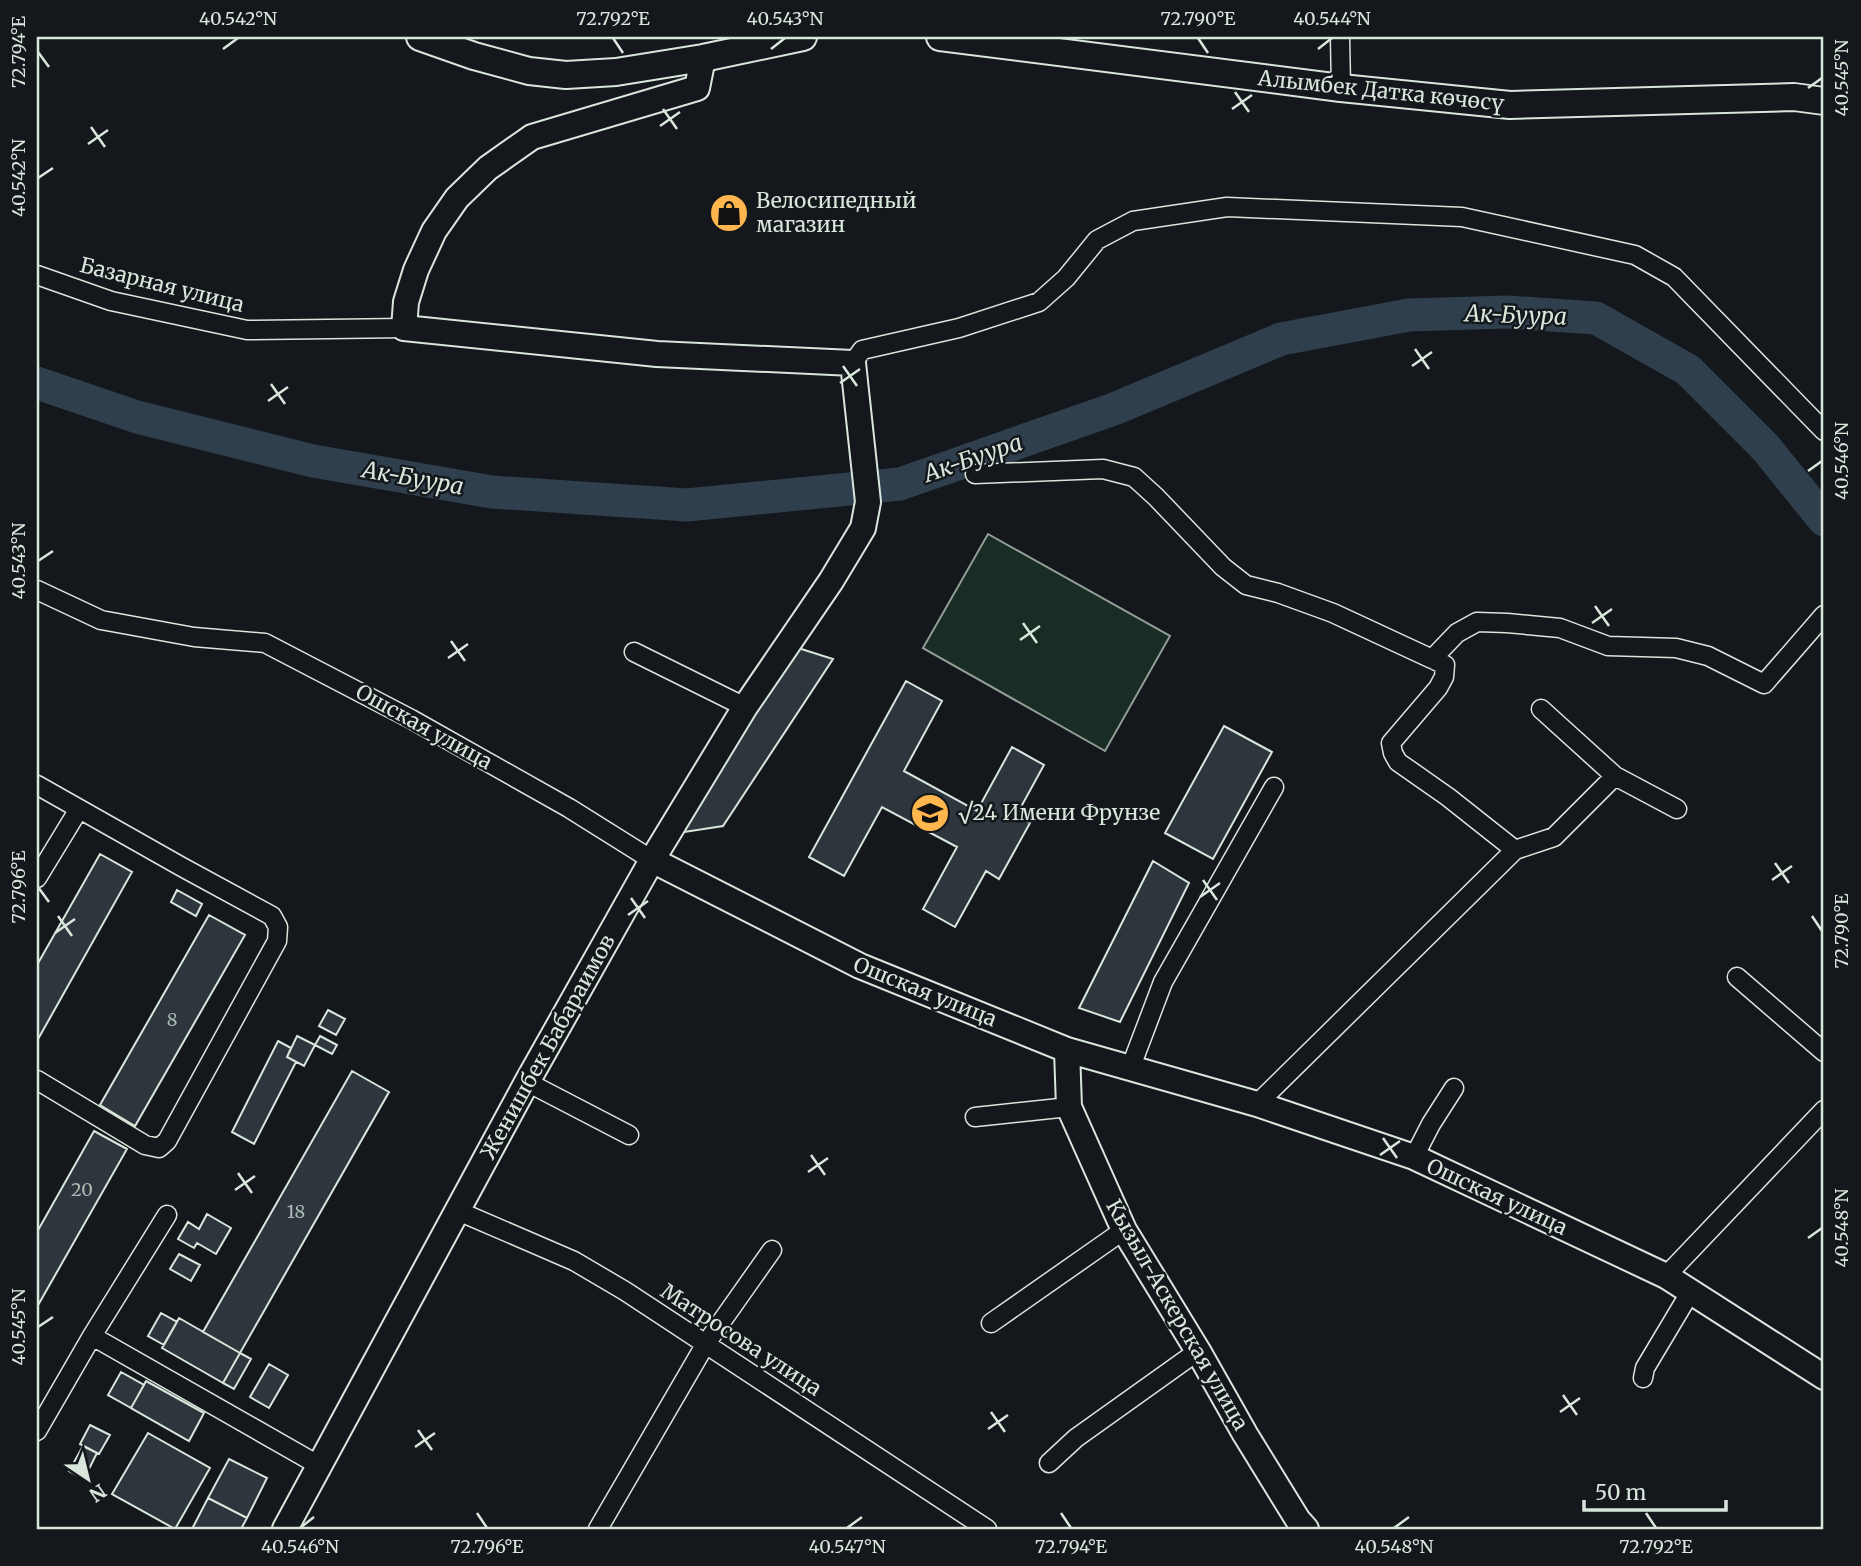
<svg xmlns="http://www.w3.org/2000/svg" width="1861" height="1566" viewBox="0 0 1861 1566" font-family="Merriweather,serif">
<rect width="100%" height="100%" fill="#14181c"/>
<path fill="#1a2d24" stroke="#939e99" stroke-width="2" d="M988,534L1170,636L1105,751L923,648Z"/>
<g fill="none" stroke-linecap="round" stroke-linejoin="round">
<path stroke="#2f3f4d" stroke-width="33" d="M37,383L137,417L313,461L492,492L687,505L900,484L1114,409L1281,339L1409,315L1507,312L1596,318L1688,370L1765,447L1824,520"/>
</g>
<path fill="#2c363c" stroke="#d8e6dc" stroke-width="2" d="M795,647L833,659L723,826L678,833Z
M906,681L942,701L904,771L977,811L1012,747L1044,765L1016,816L1030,823L999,879L986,871L955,927L923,909L957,847L882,807L844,876L809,857Z
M1224,726L1272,752L1213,859L1165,833Z
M100,854L132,872L37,1041V965Z
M1153,861L1189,883L1120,1022L1079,1008Z
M177,890L202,904L196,916L171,902Z
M209,915L245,935L135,1126L100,1105Z
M328,1010L345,1019L336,1035L319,1026Z
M297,1036L315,1045L304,1066L287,1057Z
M320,1036L337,1045L332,1054L315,1045Z
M278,1041L291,1048L287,1057L296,1062L254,1144L232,1132Z
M352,1071L389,1092L240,1353L203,1332Z
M94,1131L127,1149L37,1307V1232Z
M207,1214L231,1228L216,1254L197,1243L194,1248L178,1239L188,1222L199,1229Z
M179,1254L200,1265L191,1281L170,1269Z
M161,1313L177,1322L164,1345L148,1336Z
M179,1318L240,1353L223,1383L162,1348Z
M240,1353L251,1359L234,1389L223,1383Z
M269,1364L288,1375L269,1408L250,1397Z
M121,1372L144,1385L131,1408L108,1395Z
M146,1381L204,1413L189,1441L131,1408Z
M90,1425L110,1435L99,1454L80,1444Z
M148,1433L210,1468L175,1529L112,1494Z
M83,1446L97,1453L84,1479L69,1471Z
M229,1459L267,1478L247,1518L208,1498Z
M208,1498L247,1518L241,1529H192Z"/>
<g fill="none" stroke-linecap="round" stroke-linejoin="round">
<defs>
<path id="street" d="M1340,37L1341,88
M37,275L111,301L247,330L404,328
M853,363L862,350L959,328L1039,302L1066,278L1097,240L1133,221L1227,207L1462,217L1635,255L1674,277L1824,431
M975,474L1103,469L1134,477L1156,497L1223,567L1246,585L1278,593L1333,613L1445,665L1444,677L1438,688L1391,743L1393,753L1398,762L1448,797L1515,850L1257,1104
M37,590L101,620L194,637L265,643L411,719L569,808L652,860
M634,652L745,707
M1432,659L1457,633L1477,622L1507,623L1560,628L1608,646L1676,648L1708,656L1764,684L1824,615
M1541,709L1615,776L1677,809
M37,785L182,867L272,916L278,927L277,941L167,1141L159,1148L145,1145L37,1080
M1515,850L1554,837L1615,776
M37,878L79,809
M1737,977L1824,1052
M1130,1069L1163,982L1274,787
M527,1082L629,1135
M975,1117L1069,1107
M1414,1157L1431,1124L1454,1088
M458,1211L574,1261L625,1291L987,1529
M167,1215L92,1336L320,1466
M1666,1276L1824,1110
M991,1323L1124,1230
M1643,1378L1645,1368L1691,1291
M37,1431L92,1336
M1049,1463L1076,1438L1198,1351
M598,1529L705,1345L772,1250"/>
<path id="secondary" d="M652,860L860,966L1067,1050L1257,1104L1414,1157L1666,1276L1824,1377
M1067,1050L1069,1107L1124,1230L1198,1351L1245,1434L1298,1520L1306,1529
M285,1529L527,1082L652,860L745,707L831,581L863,528L868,502L853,363L657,354L404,328L406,302L416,270L434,231L457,198L488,168L532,137L697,88L703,58"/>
<path id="primary" d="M420,37L474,56L529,71L566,75L616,72L703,58L803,37
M940,37L1341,88L1510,105L1794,97L1824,101"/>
</defs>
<use href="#street" stroke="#d8e6dc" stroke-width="21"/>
<use href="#secondary" stroke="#d8e6dc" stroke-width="28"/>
<use href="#primary" stroke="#d8e6dc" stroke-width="30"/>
<use href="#street" stroke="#14181c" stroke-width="18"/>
<use href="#secondary" stroke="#14181c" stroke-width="24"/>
<use href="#primary" stroke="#14181c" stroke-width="26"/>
</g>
<path fill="none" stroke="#d8e6dc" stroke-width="2.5" d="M613,38L623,53M1198,38L1208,53M223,49L238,38M771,49L785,38M1318,49L1332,38M38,52L49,67M1808,88L1822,78M1235,92L1249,112M663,109L677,129M1232,109L1252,95M660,126L680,112M91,127L105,147M88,144L108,130M38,178L53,168M1415,349L1429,369M843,366L857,386M1412,366L1432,352M840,383L860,369M271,384L285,404M268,401L288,387M1808,471L1822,461M38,561L53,551M1595,606L1609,626M1023,623L1037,643M1592,623L1612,609M1020,640L1040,626M451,641L465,661M448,658L468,644M1775,863L1789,883M1203,880L1217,900M1772,880L1792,866M38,887L49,902M1200,897L1220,883M631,898L645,918M628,915L648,901M58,916L72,936M1812,916L1822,931M55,933L75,919M1383,1138L1397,1158M811,1155L825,1175M1380,1155L1400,1141M808,1172L828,1158M238,1173L252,1193M235,1190L255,1176M1808,1238L1822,1228M38,1327L53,1317M1563,1395L1577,1415M991,1412L1005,1432M1560,1412L1580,1398M988,1429L1008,1415M418,1430L432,1450M415,1447L435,1433M477,1513L487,1528M1061,1513L1071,1528M1646,1513L1656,1528M300,1528L314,1517M847,1528L862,1517M1394,1528L1409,1517"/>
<defs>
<symbol id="shop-disc" viewBox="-11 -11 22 22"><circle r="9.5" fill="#ffb74d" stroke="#14181c"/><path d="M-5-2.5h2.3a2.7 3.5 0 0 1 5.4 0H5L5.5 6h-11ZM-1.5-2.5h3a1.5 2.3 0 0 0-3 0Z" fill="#111"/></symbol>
<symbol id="school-disc" viewBox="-11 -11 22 22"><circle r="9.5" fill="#ffb74d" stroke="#14181c"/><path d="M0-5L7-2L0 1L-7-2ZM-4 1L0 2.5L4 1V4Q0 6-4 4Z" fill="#111"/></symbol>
</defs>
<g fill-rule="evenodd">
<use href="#shop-disc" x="707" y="191" width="44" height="44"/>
<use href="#school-disc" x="908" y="791" width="44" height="44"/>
</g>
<g text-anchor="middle" stroke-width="5" stroke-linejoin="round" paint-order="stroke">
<g font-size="18" fill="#adbab4">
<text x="172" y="1026">8</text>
<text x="82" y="1196">20</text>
<text x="296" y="1218">18</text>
</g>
<g font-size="21" fill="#d8e6dc" stroke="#14181c">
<text transform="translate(1381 91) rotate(6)" y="7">Алымбек Датка көчөсү</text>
<text transform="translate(162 285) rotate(14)" y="7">Базарная улица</text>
<text transform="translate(424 727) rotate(29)" y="7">Ошская улица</text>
<text transform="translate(925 992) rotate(22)" y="7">Ошская улица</text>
<text transform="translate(548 1047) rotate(-61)" y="7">Женишбек Бабараимов</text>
<text transform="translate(1497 1197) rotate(25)" y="7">Ошская улица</text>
<text transform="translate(1177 1315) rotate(60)" y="7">Кызыл-Аскерская улица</text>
<text transform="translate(741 1340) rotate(33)" y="7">Матросова улица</text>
</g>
<g font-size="21" fill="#d8e6dc" stroke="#14181c" text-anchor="start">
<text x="756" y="208">Велосипедный<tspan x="756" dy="24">магазин</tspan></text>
<text x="957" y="820">√24 Имени Фрунзе</text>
</g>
<g font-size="23" font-style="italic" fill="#d8e6dc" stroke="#14181c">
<text transform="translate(1516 315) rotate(2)" y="8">Ак-Буура</text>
<text transform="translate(973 458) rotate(-19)" y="8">Ак-Буура</text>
<text transform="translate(413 478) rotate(10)" y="8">Ак-Буура</text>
</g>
</g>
<rect width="1861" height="1566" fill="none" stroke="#14181c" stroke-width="77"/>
<g transform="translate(88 1479) rotate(145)" stroke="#14181c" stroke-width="5" paint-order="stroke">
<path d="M0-5L12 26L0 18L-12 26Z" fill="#d8e6dc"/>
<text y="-10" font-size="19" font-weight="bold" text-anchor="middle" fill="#d8e6dc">N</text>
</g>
<path d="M1584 1500v10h142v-10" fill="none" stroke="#d8e6dc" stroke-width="3.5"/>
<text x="1595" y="1500" font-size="21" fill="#d8e6dc" stroke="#14181c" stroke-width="5" paint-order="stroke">50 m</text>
<rect x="38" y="38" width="1784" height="1490" fill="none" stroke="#d8e6dc" stroke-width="2.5"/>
<g font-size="18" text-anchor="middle" fill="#d8e6dc">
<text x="238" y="25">40.542°N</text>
<text x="613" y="25">72.792°E</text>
<text x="785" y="25">40.543°N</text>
<text x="1198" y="25">72.790°E</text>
<text x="1332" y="25">40.544°N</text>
<text transform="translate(19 52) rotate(-90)" y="6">72.794°E</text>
<text transform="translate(1842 78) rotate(-90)" y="6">40.545°N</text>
<text transform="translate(19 178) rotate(-90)" y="6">40.542°N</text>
<text transform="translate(1842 461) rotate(-90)" y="6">40.546°N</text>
<text transform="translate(19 561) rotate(-90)" y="6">40.543°N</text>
<text transform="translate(19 887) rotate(-90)" y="6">72.796°E</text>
<text transform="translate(1842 931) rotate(-90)" y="6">72.790°E</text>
<text transform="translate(1842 1228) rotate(-90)" y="6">40.548°N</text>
<text transform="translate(19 1327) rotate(-90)" y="6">40.545°N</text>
<text x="300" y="1553">40.546°N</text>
<text x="487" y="1553">72.796°E</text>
<text x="847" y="1553">40.547°N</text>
<text x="1071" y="1553">72.794°E</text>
<text x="1394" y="1553">40.548°N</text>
<text x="1656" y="1553">72.792°E</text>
</g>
</svg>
